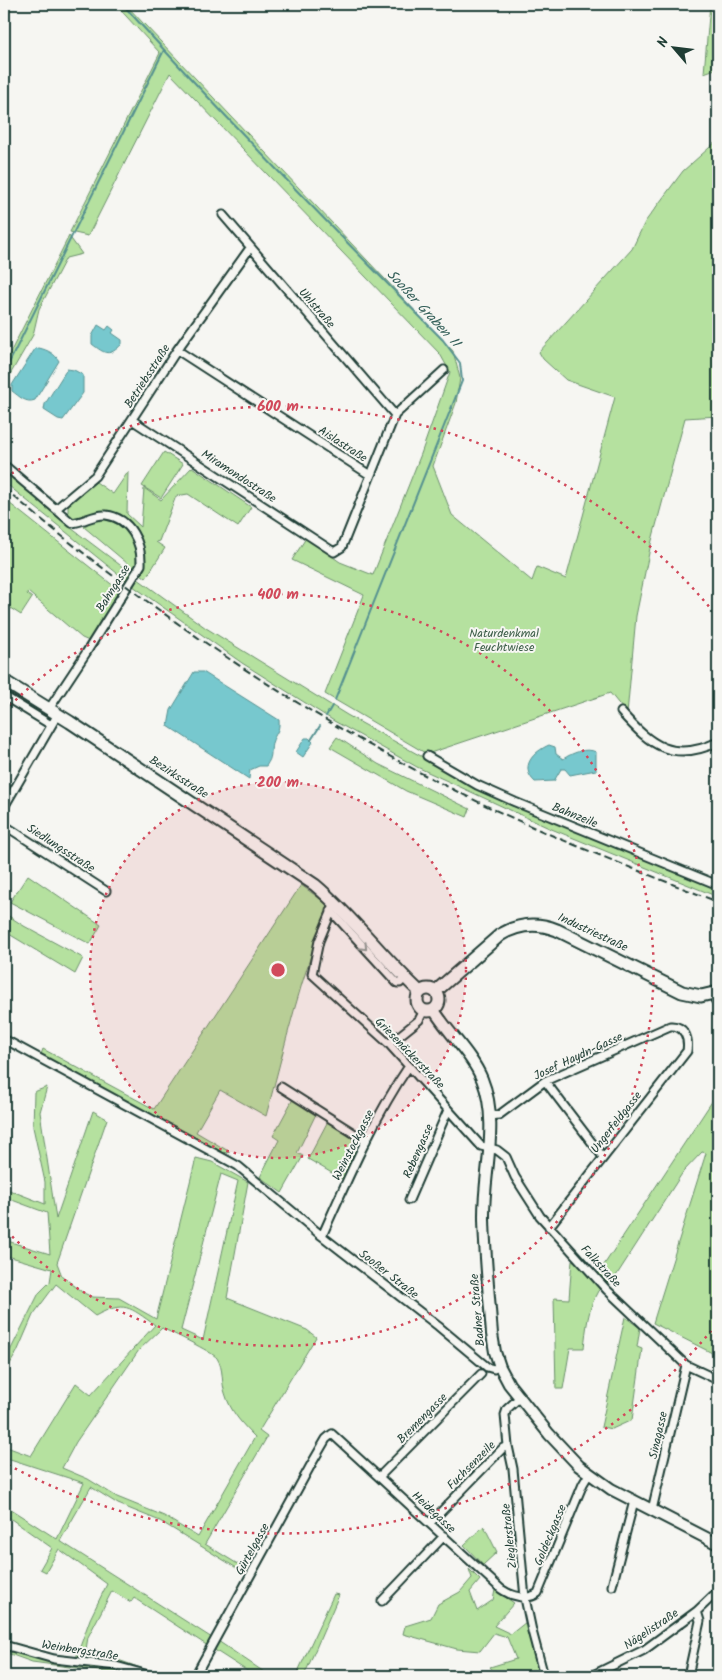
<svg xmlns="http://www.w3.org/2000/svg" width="722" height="1680" viewBox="0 0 722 1680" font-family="Kalam,sans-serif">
<rect width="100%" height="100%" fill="#f6f6f2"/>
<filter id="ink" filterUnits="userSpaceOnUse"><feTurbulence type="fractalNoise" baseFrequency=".02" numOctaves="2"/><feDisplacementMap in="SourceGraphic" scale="10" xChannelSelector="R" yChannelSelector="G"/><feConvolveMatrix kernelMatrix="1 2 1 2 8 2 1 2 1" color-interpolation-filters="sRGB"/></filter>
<g filter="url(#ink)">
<path fill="#b5e19f" stroke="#6a8f6a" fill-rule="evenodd" d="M115,4H128L127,6L453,351L460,378L456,403L433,466L452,515L532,581L537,567L566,579L615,397L566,380L543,359L539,352L632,249L645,222L683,171L718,140V416L685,418L650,548L636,616L627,714L610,693L427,754L325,694L364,595L292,560L306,538L340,562L373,575L421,454L450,372L440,354L170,73L88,236L70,232L160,53Z
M710,4H718V68L704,73Z
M69,236L82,254L66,258L39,309L33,335L4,385V365Z
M164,452L183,464L161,498L142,486Z
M192,467L251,507L238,527L188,494L176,496L159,541L156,542L165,548L146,578L141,574C150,550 142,525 116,516C111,514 106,512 101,512C89,512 79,524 68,515V505L96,482L113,494L128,472L127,514L141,527L144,488L161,500Z
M4,472L71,528L132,574L128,582L4,482Z
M4,499L120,591L89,641L82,638L28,592L27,594L32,598L21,615L4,604Z
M100,519C125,521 144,545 134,569L84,527L90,522Z
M138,579L206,628L347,715L502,801L718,888V897L549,828L417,767L334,721L242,663L133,586Z
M337,737L378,764L470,809L467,817L406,791L330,747Z
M28,875L101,925L90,944L10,902Z
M301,885L330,906C301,973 285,1046 266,1116L220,1090L196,1132L230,1152L224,1153L40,1057L43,1049L154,1109Z
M4,913L24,926L83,958L75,974L4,931Z
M47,1087L40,1112L56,1219L93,1111L107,1119L57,1263L62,1276L82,1292L92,1297L119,1298L156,1319L196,1158L212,1162L248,1182L227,1298L307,1330L316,1337L259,1431L267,1437L205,1544L236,1563L258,1570L218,1641L270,1676H255L213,1649L197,1676H190L208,1646L134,1598L131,1602L112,1591L88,1637L85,1656L121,1661L163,1676H136L32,1662L4,1652V1642L27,1650L76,1658L90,1619L107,1584L59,1549L46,1572L40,1569L52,1548L4,1514V1505L57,1539L84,1483L4,1457V1446L31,1456L76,1383L91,1395L155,1325C129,1307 125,1300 95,1316L56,1284L33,1315L17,1352L4,1374V1363L39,1293L50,1282L52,1269L4,1255V1240L50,1254L47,1213L4,1197V1188L45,1204V1182L33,1127L34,1092ZM221,1174L238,1181L203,1340L181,1330ZM162,1328C172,1333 211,1351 217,1358C224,1369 221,1382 225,1393C230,1411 242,1424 255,1437L198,1537L164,1516L117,1497L88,1479L62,1468L76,1442L139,1350ZM91,1487L118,1504L160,1521L248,1575L212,1638L60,1541Z
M293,1099L316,1114L297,1153L303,1156L282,1193L260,1177L279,1140L273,1136Z
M713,1100L718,1110V1356L653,1323L706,1153L702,1152L683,1172L616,1276C611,1282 602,1286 598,1291C588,1308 586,1329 584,1348H570L563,1389H556L554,1298L569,1299L572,1260L598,1274Z
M328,1121L357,1140L358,1146L342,1179L308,1159Z
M625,1317L640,1328L637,1347L642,1349L632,1420L612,1429L601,1427Z
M484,1526L497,1552L483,1565L464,1545Z
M469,1569L480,1580L470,1592L477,1611L493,1600L495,1590L514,1603L494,1626L511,1634L526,1622L541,1676H497L490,1667L516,1659L507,1637L494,1633L480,1651L457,1649L403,1634L405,1626L431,1618L438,1604L460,1592L472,1578Z
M334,1594L339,1595L304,1676H296Z"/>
<path fill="#77c8ce" stroke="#549090" d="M98,325L106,330L109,326L114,330L112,333L122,340V344C109,357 105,354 92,344V336Z
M39,348C48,350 55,354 59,361L35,400C26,404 19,396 12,391V385L35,349Z
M67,369L74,370L83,375V393L63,420L58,419L44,410L45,404Z
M194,672H203L279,720C280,732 275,733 272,743C270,754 273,756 266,766H259L250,770L249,779L168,726L171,710Z
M305,738H309L313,742L303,757L296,752Z
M549,745L555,747L556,754L563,759C572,753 586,747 596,752V770L570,775L565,769H561L554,781L535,782C519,767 533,752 549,745Z"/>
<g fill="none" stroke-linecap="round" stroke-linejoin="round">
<path stroke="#549090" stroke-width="2" d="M124,4L125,7C228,121 335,231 443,340L460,363L462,381L335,700
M4,373L164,50
M326,716L332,706
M311,740L320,726"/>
<defs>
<path id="street" d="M223,215L395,415
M177,350L370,475
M132,420L334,552L342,547L395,415L444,370
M4,465L72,523C84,522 94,514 106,515C131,518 142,544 141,565L86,653L49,709
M56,509L95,476L177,350L250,248
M4,696L51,725
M621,712C651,746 673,763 718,742
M427,756L477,785L515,802L718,885
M4,807L58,714
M4,825L106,891
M335,903L319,941L312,974L389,1044L481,1146L497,1150L506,1157L515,1177L540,1216L607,1290L686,1365L718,1380
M331,911L397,983H400L405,978
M4,1039L238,1166L322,1236L438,1326L487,1367L494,1369L500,1367
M389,1044L419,1020L424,1010
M545,1081L603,1157
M281,1087L366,1141
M490,1116L499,1115L545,1081L670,1026C685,1025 689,1039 687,1051L549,1227
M409,1200L448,1110
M322,1236C348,1178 373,1119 409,1066
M519,1398L507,1409L505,1415L508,1446L513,1469L525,1598L532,1631L544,1676
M379,1477L481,1374
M652,1510L686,1365
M430,1523L503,1448L508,1446
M612,1586L634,1501
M382,1601L444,1536
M4,1645L54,1659L116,1666L152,1676
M195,1676L312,1463L326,1439L332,1434L501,1589C511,1596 527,1601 538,1593L583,1484L589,1474
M591,1676L644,1650L697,1611L718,1591
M688,1676L700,1621L697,1611"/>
<path id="secondary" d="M714,994L718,1002
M434,1010C448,1033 471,1053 482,1079C500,1123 483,1173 484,1219C485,1257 489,1295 492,1334L495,1352L500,1367L509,1384L549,1434L579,1466L611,1489L718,1544"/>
<path id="primary" d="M4,681L70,722L315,885C353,917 383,958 420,992
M417 1000a11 11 0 1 1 22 0a11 11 0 1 1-22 0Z
M436,991L500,935C518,924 537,922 557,930L682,992L701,996L718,992"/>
</defs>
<use href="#street" stroke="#1f3d34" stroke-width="11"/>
<use href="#secondary" stroke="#1f3d34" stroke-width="14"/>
<use href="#primary" stroke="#1f3d34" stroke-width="15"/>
<use href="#street" stroke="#f6f6f2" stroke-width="7"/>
<use href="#secondary" stroke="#f6f6f2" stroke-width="10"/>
<use href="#primary" stroke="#f6f6f2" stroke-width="11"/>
<path stroke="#1f3d34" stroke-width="2" stroke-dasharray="8 4" stroke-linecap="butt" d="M4,488C152,614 314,724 491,808C565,843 642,872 718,902"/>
</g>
<defs><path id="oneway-chevron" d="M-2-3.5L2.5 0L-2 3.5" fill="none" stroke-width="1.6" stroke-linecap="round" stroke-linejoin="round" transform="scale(1.25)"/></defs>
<use stroke="#8a9a93" href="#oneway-chevron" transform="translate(364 947) rotate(47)"/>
</g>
<circle cx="278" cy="970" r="188" fill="#d1495b" fill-opacity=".12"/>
<g fill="none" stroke="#d1495b" stroke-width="2.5" stroke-dasharray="2.5 5">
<circle cx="278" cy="970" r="188"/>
<path d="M5 711A376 376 0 1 1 5 1229"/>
<path d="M716 1325A564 564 0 0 1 5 1463M5 477A564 564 0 0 1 716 615"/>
</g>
<g text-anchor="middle" stroke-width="4" stroke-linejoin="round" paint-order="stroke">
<g font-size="12" fill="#1f3d34" stroke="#f6f6f2">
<text transform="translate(317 308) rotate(49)" y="4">Uhlstraße</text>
<text transform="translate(147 376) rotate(-57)" y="4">Betriebsstraße</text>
<text transform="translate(343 444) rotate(33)" y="4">Aislastraße</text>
<text transform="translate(239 476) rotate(33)" y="4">Miramondostraße</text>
<text transform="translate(113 588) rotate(-58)" y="4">Bahngasse</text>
<text transform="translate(179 777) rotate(33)" y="4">Bezirksstraße</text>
<text transform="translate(575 815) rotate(22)" y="4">Bahnzeile</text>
<text transform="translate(61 848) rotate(33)" y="4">Siedlungsstraße</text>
<text transform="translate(593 932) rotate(25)" y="4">Industriestraße</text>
<text transform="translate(410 1053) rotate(46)" y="4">Griesenäckerstraße</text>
<text transform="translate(578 1056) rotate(-25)" y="4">Josef Haydn-Gasse</text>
<text transform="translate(616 1122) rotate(-52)" y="4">Ungerfeldgasse</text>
<text transform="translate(353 1145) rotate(-63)" y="4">Weinstockgasse</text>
<text transform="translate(418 1151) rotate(-66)" y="4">Rebengasse</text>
<text transform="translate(601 1266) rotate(47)" y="4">Falkstraße</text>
<text transform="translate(389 1274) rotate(38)" y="4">Sooßer Straße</text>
<text transform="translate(477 1310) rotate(-95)" y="4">Badner Straße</text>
<text transform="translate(422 1418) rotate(-45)" y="4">Bremengasse</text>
<text transform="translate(658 1435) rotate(-77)" y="4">Sinagasse</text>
<text transform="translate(471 1465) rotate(-45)" y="4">Fuchsenzeile</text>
<text transform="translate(434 1512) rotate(43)" y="4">Heidegasse</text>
<text transform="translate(550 1535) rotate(-67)" y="4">Goldeckgasse</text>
<text transform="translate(509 1536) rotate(-96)" y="4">Zieglerstraße</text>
<text transform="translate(252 1549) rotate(-61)" y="4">Gürtelgasse</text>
<text transform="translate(651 1629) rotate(-34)" y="4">Nägelistraße</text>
<text transform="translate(80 1650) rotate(9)" y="4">Weinbergstraße</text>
</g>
<g font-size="12" fill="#3d5e49" stroke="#f6f6f2">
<text x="504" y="637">Naturdenkmal<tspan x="504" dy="14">Feuchtwiese</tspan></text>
</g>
<g font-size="14" font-style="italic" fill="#35605a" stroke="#f6f6f2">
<text transform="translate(424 308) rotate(47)" y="5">Sooßer Graben II</text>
</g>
</g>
<circle cx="278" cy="970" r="8" fill="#d1495b" stroke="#f6f6f2" stroke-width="2.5"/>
<g font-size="15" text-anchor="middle" font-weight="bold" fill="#d1495b" stroke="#f6f6f2" stroke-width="4" stroke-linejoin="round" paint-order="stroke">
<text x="278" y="411">600 m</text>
<text x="278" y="599">400 m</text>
<text x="278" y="787">200 m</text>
</g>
<rect width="722" height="1680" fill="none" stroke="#f6f6f2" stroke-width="20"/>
<rect x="10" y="10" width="702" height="1660" fill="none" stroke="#1f3d34" stroke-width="2" filter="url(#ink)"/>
<g transform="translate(674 48) rotate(298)" stroke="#f6f6f2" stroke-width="4" paint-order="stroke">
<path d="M0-4L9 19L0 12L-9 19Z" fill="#1f3d34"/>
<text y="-8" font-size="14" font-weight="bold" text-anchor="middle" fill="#1f3d34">N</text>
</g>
</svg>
